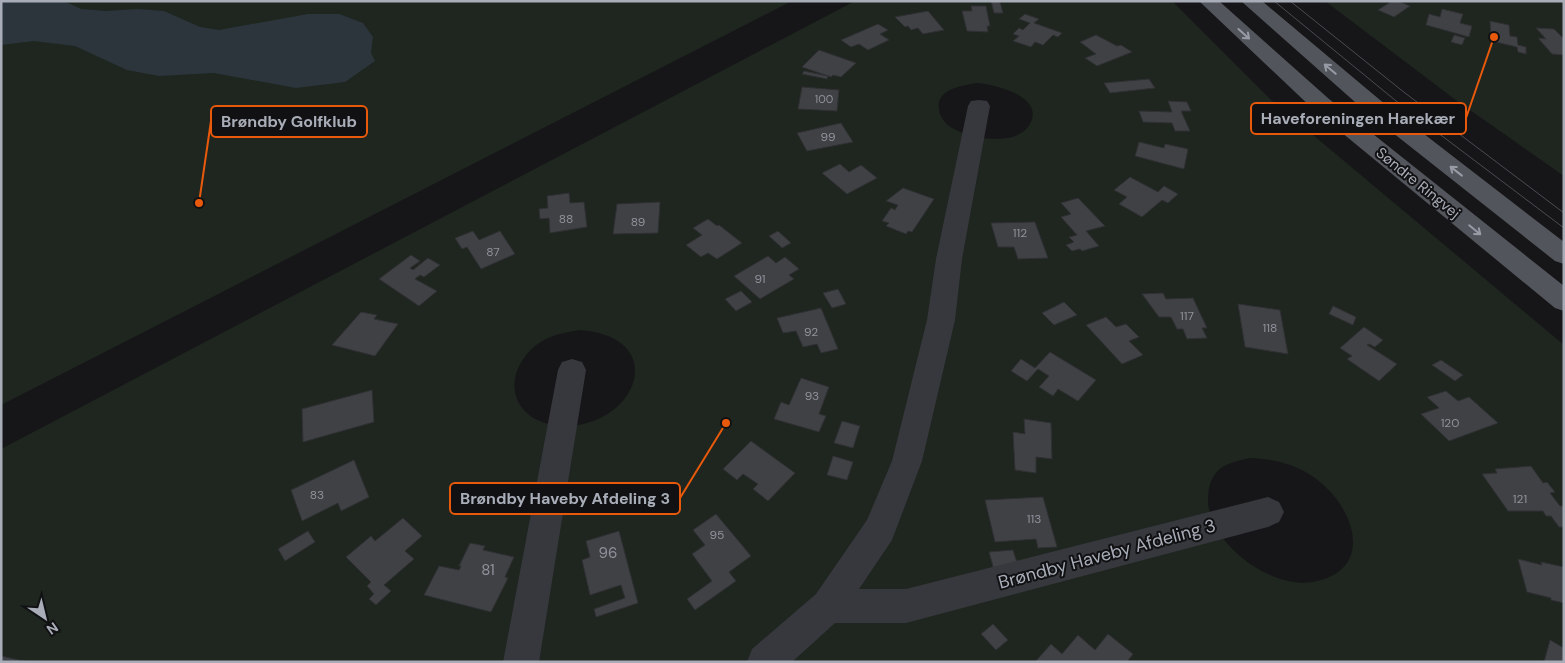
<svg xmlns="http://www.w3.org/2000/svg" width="1565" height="663" viewBox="0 0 1565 663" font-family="'DM Sans',sans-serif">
<rect width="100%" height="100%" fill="#161618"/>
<path fill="#1e261f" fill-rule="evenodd" d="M1,1H792L1,405Z
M855,1H1172L1270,99L1564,345V662H1V449ZM978,83C995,85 1045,96 1030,124C1017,148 967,139 949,126C944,122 940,116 939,110C935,89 963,85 978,83ZM580,330C669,337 639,422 569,426C556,426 543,424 532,417C501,396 515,356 544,340C555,334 568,332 580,330ZM1250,458C1275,459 1300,465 1320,482C1356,511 1374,571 1313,582C1271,589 1211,545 1208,502C1208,492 1209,481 1216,473C1224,463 1237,461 1250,458Z
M1325,1H1564V176L1457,101Z"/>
<path fill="#2c353c" d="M1,1H64L81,9L106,11L138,9L164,11L200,27L219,30L308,14H339L363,23L373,37L371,53L375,61L345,82L296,88L214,73L159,76L127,70L75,46L34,41L1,45Z"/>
<path fill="#404145" stroke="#303034" d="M991,1L1000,2L1003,13H994Z
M1392,1H1398L1410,6L1394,17L1378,10Z
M971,6H986L990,26H987L988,32L967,31L962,11H972Z
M1442,9L1463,14L1460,23L1472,26L1469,37L1426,25L1429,14L1440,17Z
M928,11L944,30L923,34L918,28L911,30L908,26L905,27L895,17Z
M1025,14L1039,19L1034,23L1062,33L1058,37L1053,35L1043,45L1035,42L1031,47L1013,41L1019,36L1013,34L1019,28L1023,30L1030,23L1019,19Z
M1490,21L1509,25L1510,36L1517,37L1518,45L1526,47V54L1518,52L1517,47L1491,41Z
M878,24L888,30L880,34L889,40L868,50L859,44L851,47L841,40Z
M1536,28L1554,29L1564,39V55L1552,54L1538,38L1546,39Z
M1096,35L1117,46L1121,45L1132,52L1097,66L1085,58L1096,54L1080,42Z
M1454,35L1465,38L1462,45L1451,42Z
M819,50L856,63L841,77L833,75L831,77L802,67Z
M804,71L828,76L827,79L802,74Z
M1149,79L1155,88L1110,93L1104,83Z
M802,87L839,90L837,111L798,109Z
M1168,101L1187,102L1191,111H1181L1190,131H1175L1172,123L1143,122L1139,111L1172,112Z
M841,123L853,142L807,151L797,133Z
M1139,142L1164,148L1165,144L1188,149L1184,169L1135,156Z
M840,164L849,172L861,165L877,178L847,194L822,173Z
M1130,177L1158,192L1164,186L1178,194L1168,203L1162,200L1142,217L1119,204L1127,197L1114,190Z
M903,188L934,199L912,232L908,231L906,234L886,226L889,223L882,221L891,208L895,210L898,205L886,201Z
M569,193L570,203L584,202L587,227L550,233L549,218L540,219L539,209L548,208L547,196Z
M1078,198L1105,226L1086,231L1099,246L1082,251L1080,249L1072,251L1066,245L1074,242L1069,237L1077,235L1061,217L1071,214L1061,203Z
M660,202L658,233L613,234L617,204Z
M708,219L717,226L719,225L742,243L717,259L708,253L701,257L686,245L702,235L693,228Z
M1035,222L1048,258L1018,259L1014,247H998L991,223Z
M473,231L479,240L500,231L515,254L481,269L467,247L462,249L455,238Z
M778,231L791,243L782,248L769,236Z
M411,255L420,261L410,268L413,270L428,258L440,265L424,277L420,275L415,279L437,291L419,306L379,279Z
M768,256L776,263L785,257L799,269L789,275L794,279L760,299L734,276Z
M838,289L846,304L832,308L823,293Z
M741,291L752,302L736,311L725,299Z
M1163,293L1166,299L1193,298L1207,328H1202L1207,338L1187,339L1183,329H1177L1171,317H1159L1142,294Z
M1064,302L1077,315L1054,325L1042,313Z
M1238,304L1280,310L1288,354L1245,347Z
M1333,306L1356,317L1353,325L1329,314Z
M821,308L838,349L821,353L817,344L803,347L796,331L783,333L777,318Z
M361,312L377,315L374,319L398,324L375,356L332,345Z
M1106,317L1116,327L1126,324L1139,337L1129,341L1143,355L1122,364L1086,325Z
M1364,327L1383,340L1375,347L1369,344L1367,345L1397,364L1379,381L1347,359L1352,356L1340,348Z
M1050,352L1096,380L1078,401L1058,389L1053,396L1039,387L1049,376L1038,369L1027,381L1011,371L1021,359L1035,368Z
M1441,360L1463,375L1455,381L1432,365Z
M801,378L829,387L819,414L826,416L819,432L774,419L781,402L789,405Z
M372,390L374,422L303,442L302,409Z
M1446,391L1458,401L1469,397L1498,423L1449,441L1421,414L1439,408L1427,397Z
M1024,419L1051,423L1052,459L1036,457V473L1015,470L1013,432L1025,434Z
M842,421L860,426L853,448L834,443Z
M751,441L795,473L768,501L753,489L758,484L743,474L737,480L723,469Z
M833,456L853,462L847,480L827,475Z
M354,460L369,497L341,511L338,503L302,521L291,490Z
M1531,466L1543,483L1547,482L1555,492L1550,493L1560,506H1564V527H1559L1551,516H1546L1543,511H1508L1482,474L1497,473L1495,469Z
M1043,497L1057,547L1038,548L1036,539L995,542L985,500Z
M716,514L751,556L729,572L736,581L695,610L687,599L712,581L692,554L705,545L693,530Z
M403,518L422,536L405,551L414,559L384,585L391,591L376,605L369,599L374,594L367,586L371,582L346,557L371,536L375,541Z
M308,531L315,542L285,561L278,549Z
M619,531L638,603L596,617L594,609L625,598L621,585L590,595L582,560L590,557L586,541Z
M470,543L485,546L483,550L514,557L505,577L508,578L491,612L424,595L439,566L459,570L461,566H459Z
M1013,550L1019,569L994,570L989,552Z
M1518,559L1542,565L1541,562L1564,567V603L1551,600V598L1527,592Z
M993,624L1008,640L996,650L981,634Z
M1108,634L1133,654L1127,662H1035L1051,644L1062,654L1078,635L1095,650Z
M1550,640L1564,648V662H1544Z
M1,656L28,662H1Z"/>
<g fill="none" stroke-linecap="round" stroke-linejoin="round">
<path fill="#37383d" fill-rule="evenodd" d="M979,100L987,101L990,106L962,259L955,320L922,461L892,540L859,589H906L1268,497L1279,502L1284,512L1279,522L1268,527L906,623H835L792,662H747L752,649L816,594L867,520L892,461L927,320L936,259L968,106L971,101Z
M572,359L582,362L586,370L539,662H503L558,370L562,362Z"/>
<path fill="#53555c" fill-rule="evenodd" d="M1199,1H1219L1329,99L1564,286V311L1555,308L1313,109Z
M1241,1H1262L1380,100L1564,242V264L1555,261L1364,110Z"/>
<path stroke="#4a4c52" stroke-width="1" d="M1274,1L1401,105L1564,228
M1290,1L1405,93L1564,213"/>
</g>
<defs><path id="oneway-shaft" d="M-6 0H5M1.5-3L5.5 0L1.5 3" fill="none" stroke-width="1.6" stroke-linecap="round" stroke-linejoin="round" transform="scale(1.25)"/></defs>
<g stroke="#979ba6">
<use href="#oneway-shaft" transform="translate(1244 34) rotate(42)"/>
<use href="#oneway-shaft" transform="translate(1330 69) rotate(-140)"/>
<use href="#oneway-shaft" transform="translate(1456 171) rotate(-142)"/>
<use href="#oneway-shaft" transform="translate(1475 230) rotate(39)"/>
</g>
<g text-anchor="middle" stroke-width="4" stroke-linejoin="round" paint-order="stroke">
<g font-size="11" fill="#8e929b">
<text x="824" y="103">100</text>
</g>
<g font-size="12" fill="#8e929b">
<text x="828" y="141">99</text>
<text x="566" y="223">88</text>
<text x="638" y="226">89</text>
<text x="1020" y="237">112</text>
<text x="493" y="256">87</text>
<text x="760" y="283">91</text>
<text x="1187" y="320">117</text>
<text x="1270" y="332">118</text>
<text x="811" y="336">92</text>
<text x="812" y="400">93</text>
<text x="1450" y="427">120</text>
<text x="317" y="499">83</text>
<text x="1520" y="503">121</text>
<text x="1034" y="523">113</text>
<text x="717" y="539">95</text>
</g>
<g font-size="15" fill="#a8adb8" stroke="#111113">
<text transform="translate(1418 183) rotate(39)" y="5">Søndre Ringvej</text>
</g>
<g font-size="15" fill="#8e929b">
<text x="608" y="558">96</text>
<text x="488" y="575">81</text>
</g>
<g font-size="18" fill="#a8adb8" stroke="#111113">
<text transform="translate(1107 554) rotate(-15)" y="6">Brøndby Haveby Afdeling 3</text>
</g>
</g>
<path fill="none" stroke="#e8590c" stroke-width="2" d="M1494 37L1466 118M199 203L211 121M726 423L680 498"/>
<g fill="#e8590c" stroke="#111113" stroke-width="2">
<circle cx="1494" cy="37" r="5"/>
<circle cx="199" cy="203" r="5"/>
<circle cx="726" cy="423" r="5"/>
</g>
<g fill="#111113" stroke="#e8590c" stroke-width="2">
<rect x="1251" y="103" width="215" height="31" rx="5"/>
<rect x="211" y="106" width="156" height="31" rx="5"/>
<rect x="450" y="483" width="230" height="31" rx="5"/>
</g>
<g font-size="16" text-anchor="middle" font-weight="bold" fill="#a8adb8">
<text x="1358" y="124">Haveforeningen Harekær</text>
<text x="289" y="127">Brøndby Golfklub</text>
<text x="565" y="504">Brøndby Haveby Afdeling 3</text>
</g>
<rect width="1565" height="663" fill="none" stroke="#a8adb8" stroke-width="5"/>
<g transform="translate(45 618) rotate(145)" stroke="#111113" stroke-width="4" paint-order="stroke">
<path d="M0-4L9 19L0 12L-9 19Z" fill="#a8adb8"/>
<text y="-8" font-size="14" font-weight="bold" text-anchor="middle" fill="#a8adb8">N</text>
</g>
</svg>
